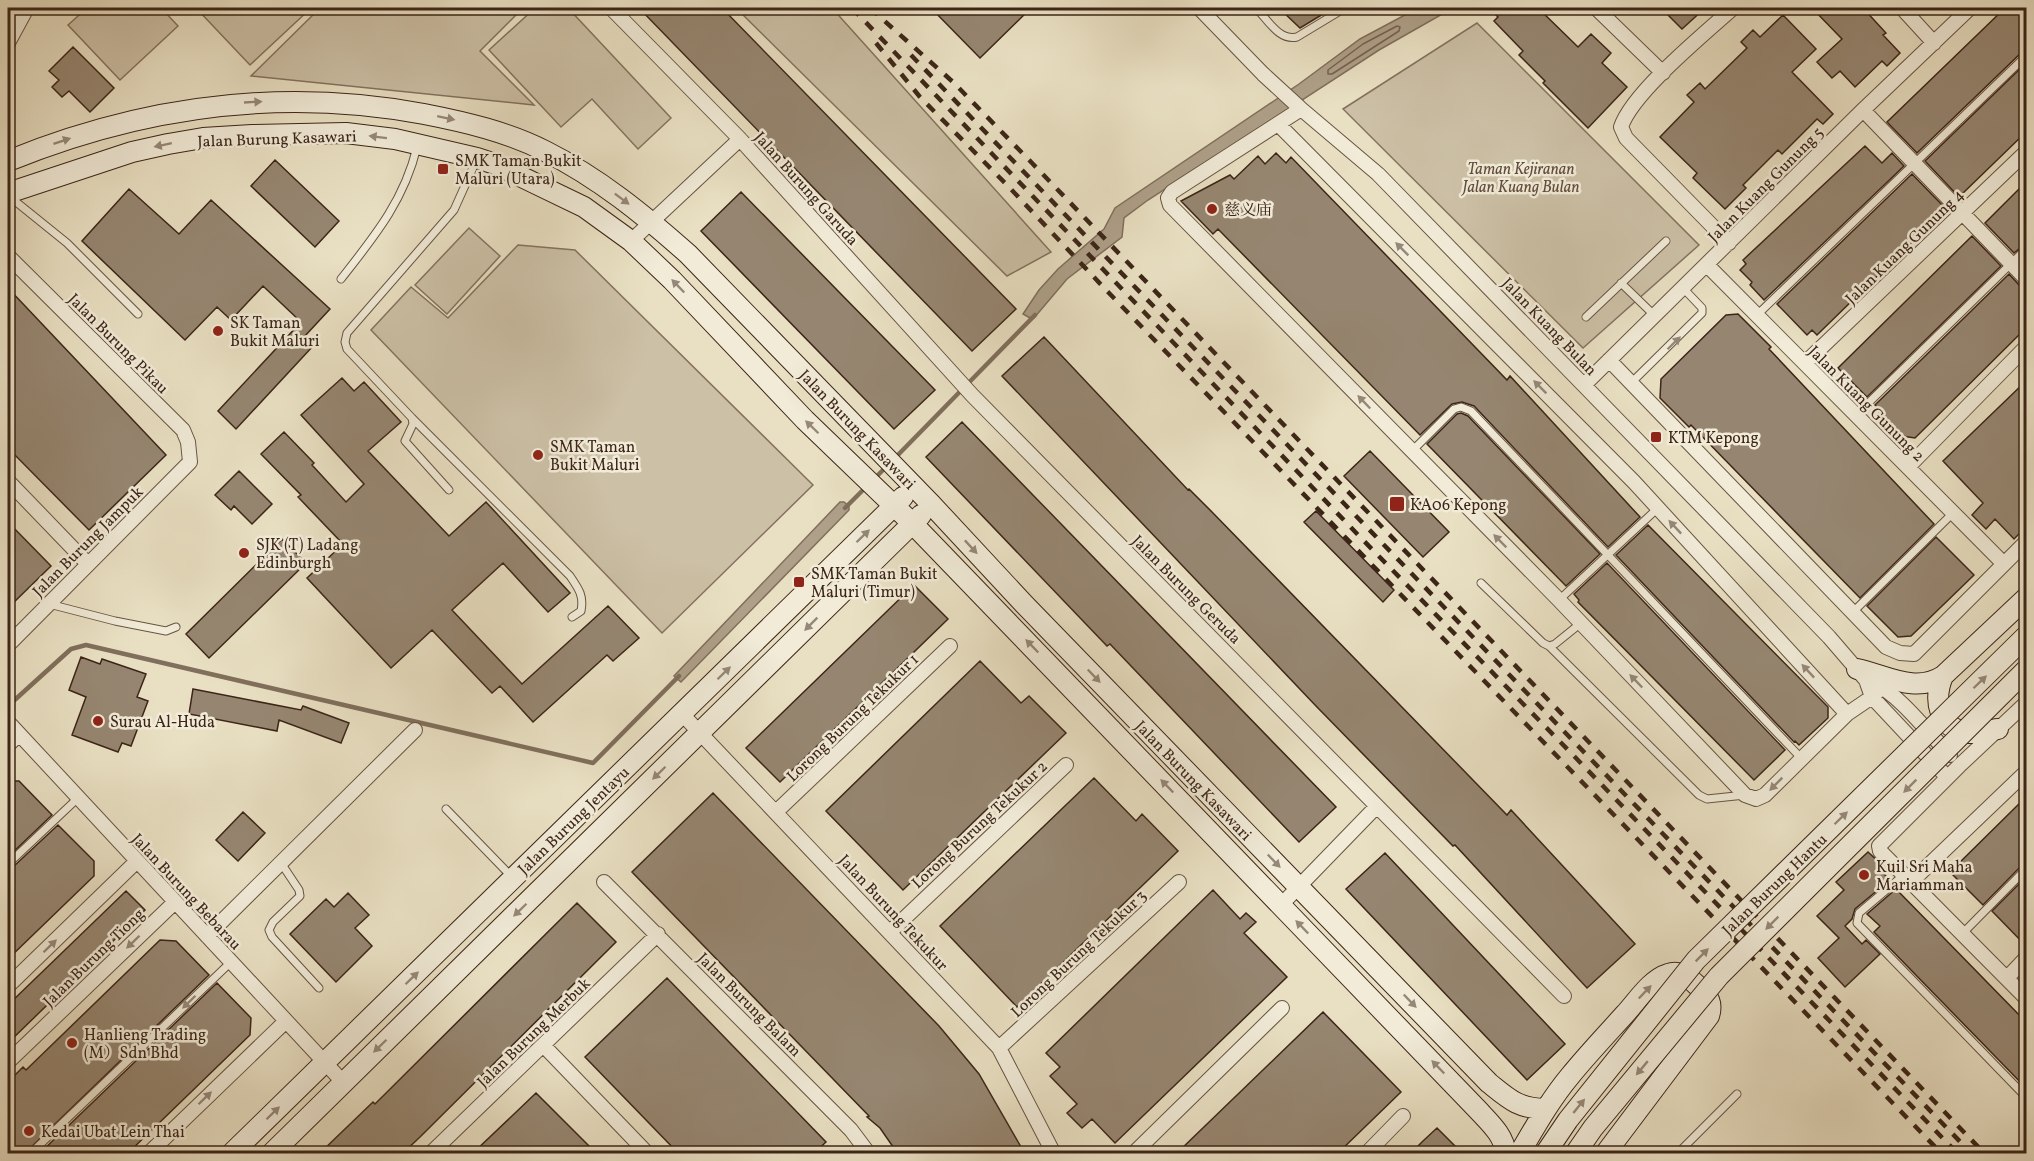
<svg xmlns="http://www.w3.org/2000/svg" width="2034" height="1161" viewBox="0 0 2034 1161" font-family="Vollkorn,'Noto Serif SC',serif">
<rect width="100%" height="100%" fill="#e9e0c3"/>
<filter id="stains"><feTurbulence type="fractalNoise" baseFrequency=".00333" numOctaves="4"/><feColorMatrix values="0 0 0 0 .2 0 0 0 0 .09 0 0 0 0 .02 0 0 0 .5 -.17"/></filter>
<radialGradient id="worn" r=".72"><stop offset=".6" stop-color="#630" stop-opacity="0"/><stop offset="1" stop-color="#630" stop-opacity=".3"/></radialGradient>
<path fill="#ccc0a6" stroke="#84725f" stroke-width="1.5" d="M87,8H161L178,26L120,80L68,25Z
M196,8H311L250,65Z
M320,8H523L480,51L534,105L251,76Z
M535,8H568L671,118L638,149L592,99L561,127L489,50Z
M736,8H832L1051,252L1007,276Z
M1477,23L1699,245L1583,348L1343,109Z
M469,228L500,256L447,314L415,285Z
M518,245L575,250L813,485L662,633L371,330L411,287L448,318Z"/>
<path fill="#aea089" stroke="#806f5c" stroke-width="1.5" d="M1418,8H1453L1379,50L1148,200L1124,218L1122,237L1067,279L1034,318H1030L1023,314L1039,290L1058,269L1104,229L1115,208L1299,84L1360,39Z
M840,502H844L849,506V510L681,682L674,676Z"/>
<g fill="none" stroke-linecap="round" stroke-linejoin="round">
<path stroke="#756250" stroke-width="1.5" d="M1397,26L1400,27L1399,31L1332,74H1328V70L1363,44Z"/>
<path stroke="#806f5c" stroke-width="4.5" d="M894,459L1035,315
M873,480L886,467
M845,508L867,486
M8,706L71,649L86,645L593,763L679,676"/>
</g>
<path fill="#968671" stroke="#3c2518" stroke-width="1.5" d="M639,8H722L1016,309L972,351Z
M931,8H1031L980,58Z
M1279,8H1333L1300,28Z
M1489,8H1538L1578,47L1591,34L1611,53L1602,63L1627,87L1588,128L1543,83L1545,81L1519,55L1523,51L1494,21L1498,17Z
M1661,8H1705L1682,29Z
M1812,8H1863L1886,33L1883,35L1900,53L1887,66L1882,61L1855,87L1840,71L1832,78L1817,62L1842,39Z
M2005,8H2026V51L2022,52L1917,153L1887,122Z
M1783,15L1816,49L1792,72L1833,114L1823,124L1817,119L1782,154L1778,150L1743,185L1746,188L1725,209L1693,178L1697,173L1660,137L1694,102L1687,95L1700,83L1705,89L1747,48L1741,42L1753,30L1760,37Z
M73,47L114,88L90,112L69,91L62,97L52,87L59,80L49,71Z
M2026,63V132L1959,197L1925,161Z
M1865,146L1882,163L1892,153L1904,166L1764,300L1750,285L1752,282L1740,270L1746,264L1743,260Z
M1276,153L1286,163L1291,157L1507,380L1510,376L1640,517L1608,547L1474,406L1462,402L1452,404L1420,435L1218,229L1213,234L1181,201L1230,175L1234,179L1258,156L1265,164Z
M275,160L339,221L315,247L251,186Z
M1912,174L1946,209L1817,335L1812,330L1807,335L1777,304Z
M2026,182V243L2014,253L1985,223Z
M129,189L179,234L211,200L330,309L304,337L313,346L236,429L218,411L301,322L263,286L231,320L217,307L185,340L82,241Z
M741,192L935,390L894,429L701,231Z
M1972,236L2001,266L1867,397L1838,368Z
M2009,274L2020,286L2026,288V328L1915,438L1902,436L1877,411L1879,409L1875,405Z
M8,288L166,455L89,530L8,448Z
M1738,314L1771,347L1769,349L1934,524L1860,598L1691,425L1689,427L1660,398L1661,379L1726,315Z
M1044,337L1188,490L1189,489L1212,512L1507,815L1511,810L1635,944L1587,988L1455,845L1453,846L1316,706L1002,376Z
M342,378L354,391L364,382L401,422L368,451L449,536L486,502L570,593L548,612L503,563L452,610L522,684L608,606L639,638L613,661L607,655L533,722L500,686L492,693L432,630L391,668L307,578L343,544L298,497L301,495L261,454L284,432L314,463L312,465L346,502L364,484L301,415Z
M2026,381V527L2014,539L1995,519L1986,529L1972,515L1983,503L1943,461Z
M1461,413L1468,416L1600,554L1566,586L1427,444L1457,414Z
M962,422L1336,807L1299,842L1110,644L1107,646L926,457Z
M1370,451L1449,532L1423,557L1344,476Z
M239,471L272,504L252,524L234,506L231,510L215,495Z
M1316,511L1394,590L1383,602L1304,522Z
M8,522L51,566L8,608Z
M1648,525L1828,707V718L1799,745L1795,741L1794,742L1616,555Z
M1936,537L1974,575L1911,636L1898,637L1867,606Z
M282,539L306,563L209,658L186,634Z
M1607,563L1785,750L1754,780L1578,602L1579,600L1574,594Z
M914,585L948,619L780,782L746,748Z
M81,657L100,664L102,659L146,674L137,697L148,701L131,746L122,743L118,752L72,735L86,697L69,690Z
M980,661L1021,703L1029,696L1066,733L903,890L826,811Z
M193,689L301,710L303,706L349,723L341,743L279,720L277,731L189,714Z
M1094,778L1136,821L1142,814L1178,851L1017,1007L940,926Z
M8,781H19L52,815L8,857Z
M713,793L939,1026L979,1074L1025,1154H898L880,1128L867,1117L869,1116L632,872Z
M2026,797V863L2022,865L1983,905L1950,872Z
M243,812L265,833L238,861L216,840Z
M58,825L94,861V876L8,959V870L12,868Z
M1868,852L1881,864L1877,867L1890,880L1855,909L1852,919L1845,926L1862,944L1866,940L1880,954L1845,987L1818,958L1839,938L1817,916L1844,890L1836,882Z
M1385,853L1565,1044L1527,1080L1346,889Z
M2026,877V946L1992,911Z
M1896,889L2026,1022V1088L1874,932L1880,926L1867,914Z
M1213,890L1240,919L1246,913L1256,922L1244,933L1287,977L1115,1143L1092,1119L1082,1128L1067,1113L1077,1104L1050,1076L1060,1067L1046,1053Z
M126,891L145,910L8,1043V1005Z
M348,893L369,915L355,928L372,946L336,982L290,934L326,899L334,907Z
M577,903L616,942L420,1137L402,1154H319L373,1102L375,1104Z
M160,940L176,941L209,975L24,1154H8V1082L23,1067L26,1070Z
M667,978L826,1142L813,1154H679L585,1057Z
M217,983L251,1018L250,1035L127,1154H39Z
M1323,1012L1401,1092L1337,1154H1176Z
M536,1093L597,1154H472L513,1115Z
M1437,1128L1463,1154H1410L1423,1141Z"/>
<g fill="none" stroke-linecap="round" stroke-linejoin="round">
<defs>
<path id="lane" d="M1256,8C1268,20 1279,41 1297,37L1345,8
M10,197L67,243L138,314
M341,279C374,237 404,201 417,147
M1621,283L1655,316
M1758,314L2026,56
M1586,317L1666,241
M1631,383L1702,313V308L1683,288
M1856,415L2026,249
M412,418L570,576C579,589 584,596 581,611L572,617
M1412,451L1454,409L1461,407L1471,411L1802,759
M449,490L405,441L413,424L412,418L347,349L345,342L347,333L454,210L476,161
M1481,583L1543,643L1549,646L1555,644L1581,623
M1559,600L1658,508
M49,604L115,621L166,631L176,627
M1852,613L1953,513
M1549,646L1699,795L1707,799L1745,795
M446,809L511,876
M281,863L299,890L300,896L273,922L269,930L272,937L319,988
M8,864L78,798
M1905,874L1859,913L1857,923L2026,1097
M1963,933L2026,869
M30,1154L231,962
M1677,1154L1737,1094"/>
<path id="street" d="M611,8L740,139L972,395L1564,996
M1199,8L1263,74L1300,108L1378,174L1829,637L1866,680L1872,697L1947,777
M1596,8L1663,73
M1902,8L1934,43
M8,43L27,8
M1301,109L1172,192L1168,198L1170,205L1559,600L1745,795L1756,799L1765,795L1847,714L1872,697L1882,687
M1863,110L2026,279
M1278,124L1634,482L1847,714
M631,241L740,139
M1729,243L1626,138L1621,127C1632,93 1704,34 1733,8
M8,256L183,430L188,442L190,462L8,645
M1707,265L2004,564
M1609,360L1886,647L1900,653L1914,654L2026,542
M1805,363L2026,152
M1584,385L1863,110L1970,8
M1908,467L2026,347
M8,481L88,564
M1875,684C1898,693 1931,736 1950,755
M2026,703L1959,766L1879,846L1880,851L2026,998
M682,714L999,1048L1054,1154
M8,722L343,1082
M8,745L19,734
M777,811L950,646
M1912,881L2026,772
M604,882L851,1130L869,1154
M1281,905L1377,806
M890,932L1066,765
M207,936L415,730
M2007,978L2026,958
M8,986L137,861
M543,1045L648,1154
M999,1048L1179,882
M8,1062L175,902
M148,1154L286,1021
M430,1154L658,934
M1133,1154L1282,1008
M1366,1154L1403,1116"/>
<path id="secondary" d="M8,161C143,106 280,87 424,114C465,122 508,132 545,151C599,178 644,215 688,254L932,505L1024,604L1489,1083C1510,1100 1518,1108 1545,1109
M8,193L132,152L168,144L203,138L252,135L346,133L395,139L477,158L495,164L584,207L631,241L672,280L805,420L913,524L1478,1110C1490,1123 1504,1135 1506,1154
M1857,669C1886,675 1915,694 1943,676L2026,598
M1943,676C1933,700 1938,729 1969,733C1978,734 1989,730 1998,729
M231,1154L903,497
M271,1154L921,515
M1519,1154C1535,1127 1550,1100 1570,1076C1587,1055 1606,1035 1625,1014C1637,1001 1651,979 1668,974C1682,969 1691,980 1700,988C1709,998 1713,1003 1709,1016L1605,1154"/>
</defs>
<use href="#lane" stroke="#675443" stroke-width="9"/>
<use href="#street" stroke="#675443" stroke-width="16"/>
<use href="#secondary" stroke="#3c2518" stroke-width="22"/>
<use href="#lane" stroke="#f1ebd8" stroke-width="7"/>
<use href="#street" stroke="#f1ebd8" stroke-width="14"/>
<use href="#secondary" stroke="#f1ebd8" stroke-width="20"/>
<path stroke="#3c2518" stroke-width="4.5" stroke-dasharray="10 10" stroke-linecap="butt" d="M852,8L1364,541L1574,756L1958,1154
M870,8L953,82L1032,163L1985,1154
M876,43L920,97L1007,185L1108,292L1942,1154
M911,55L1972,1154"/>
<defs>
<path id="secondary-bridge" d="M1545,1154L1568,1120L1696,960L2026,636
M1575,1154L1593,1128L1719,976L2026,670"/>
</defs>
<use href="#secondary-bridge" stroke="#3c2518" stroke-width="22" stroke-linecap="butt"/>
<use href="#secondary-bridge" stroke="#f1ebd8" stroke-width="20"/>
</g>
<defs><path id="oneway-solid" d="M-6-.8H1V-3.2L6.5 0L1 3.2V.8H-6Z" transform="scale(1.5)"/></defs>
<g fill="#968878">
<use href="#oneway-solid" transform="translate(253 102) rotate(-3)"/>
<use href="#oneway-solid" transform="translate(446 118) rotate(12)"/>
<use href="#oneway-solid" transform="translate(378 137) rotate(-173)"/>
<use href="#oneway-solid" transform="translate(62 141) rotate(-18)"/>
<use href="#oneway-solid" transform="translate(163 145) rotate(168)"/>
<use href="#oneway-solid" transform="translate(622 199) rotate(37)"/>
<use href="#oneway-solid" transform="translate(1402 249) rotate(-135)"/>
<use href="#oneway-solid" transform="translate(678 286) rotate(-134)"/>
<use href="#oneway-solid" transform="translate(1674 343) rotate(-44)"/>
<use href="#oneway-solid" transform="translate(1540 387) rotate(-135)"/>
<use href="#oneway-solid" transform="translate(1364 402) rotate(-134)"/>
<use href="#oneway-solid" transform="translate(812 427) rotate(-136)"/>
<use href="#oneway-solid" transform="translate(1675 527) rotate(-133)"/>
<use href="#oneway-solid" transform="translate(863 536) rotate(-44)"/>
<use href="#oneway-solid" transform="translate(1500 541) rotate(-135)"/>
<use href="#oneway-solid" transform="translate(971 547) rotate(47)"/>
<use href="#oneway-solid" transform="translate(811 624) rotate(135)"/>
<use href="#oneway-solid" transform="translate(1032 646) rotate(-134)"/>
<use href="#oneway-solid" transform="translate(1808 671) rotate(-133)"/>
<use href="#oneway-solid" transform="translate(724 673) rotate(-44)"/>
<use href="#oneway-solid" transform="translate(1094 676) rotate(46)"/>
<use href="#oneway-solid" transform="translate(1636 681) rotate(-134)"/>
<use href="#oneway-solid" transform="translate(1980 682) rotate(-44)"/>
<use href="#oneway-solid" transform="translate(659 773) rotate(136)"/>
<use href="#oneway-solid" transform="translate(1776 784) rotate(135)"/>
<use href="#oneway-solid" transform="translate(1167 786) rotate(-134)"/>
<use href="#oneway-solid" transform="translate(1910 786) rotate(135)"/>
<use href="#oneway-solid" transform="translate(1841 818) rotate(-44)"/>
<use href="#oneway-solid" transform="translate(1274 861) rotate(46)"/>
<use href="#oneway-solid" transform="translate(520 910) rotate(136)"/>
<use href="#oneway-solid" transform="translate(1772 923) rotate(135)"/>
<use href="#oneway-solid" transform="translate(1302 927) rotate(-134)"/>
<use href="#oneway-solid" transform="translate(133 942) rotate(136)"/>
<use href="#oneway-solid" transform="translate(50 946) rotate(-44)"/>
<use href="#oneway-solid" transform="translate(1702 955) rotate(-45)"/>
<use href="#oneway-solid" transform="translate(412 978) rotate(-44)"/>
<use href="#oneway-solid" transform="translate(1645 992) rotate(-46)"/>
<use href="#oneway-solid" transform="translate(1410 1001) rotate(46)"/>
<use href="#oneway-solid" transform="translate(189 1002) rotate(136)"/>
<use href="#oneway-solid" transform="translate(380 1046) rotate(136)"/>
<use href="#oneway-solid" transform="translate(1438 1067) rotate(-134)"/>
<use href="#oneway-solid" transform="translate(1642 1068) rotate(130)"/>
<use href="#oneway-solid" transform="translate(205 1098) rotate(-44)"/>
<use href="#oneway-solid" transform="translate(1579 1106) rotate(-51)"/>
<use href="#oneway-solid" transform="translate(273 1113) rotate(-44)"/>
</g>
<g fill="#8f2418" stroke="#f1ebd8" stroke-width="2">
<rect x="437" y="163" width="12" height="12" rx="3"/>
<circle cx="1212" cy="209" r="6"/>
<circle cx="218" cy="331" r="6"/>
<rect x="1650" y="431" width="12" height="12" rx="3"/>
<circle cx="538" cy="455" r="6"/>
<rect x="1389" y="496" width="16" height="16" rx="3"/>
<circle cx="244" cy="553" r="6"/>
<rect x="793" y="576" width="12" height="12" rx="3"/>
<circle cx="98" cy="721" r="6"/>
<circle cx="1864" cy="875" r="6"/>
<circle cx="72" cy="1043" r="6"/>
<circle cx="29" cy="1131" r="6"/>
</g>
<g text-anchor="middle" stroke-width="5" stroke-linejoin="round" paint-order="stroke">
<g font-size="16" fill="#3c2518" stroke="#f1ebd8">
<text transform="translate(277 138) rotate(-2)" y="6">Jalan Burung Kasawari</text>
<text transform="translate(1765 184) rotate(-45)" y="6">Jalan Kuang Gunung 5</text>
<text transform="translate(807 188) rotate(48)" y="6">Jalan Burung Garuda</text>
<text transform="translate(1904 246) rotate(-44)" y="6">Jalan Kuang Gunung 4</text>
<text transform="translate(1550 326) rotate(46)" y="6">Jalan Kuang Bulan</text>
<text transform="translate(119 343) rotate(45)" y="6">Jalan Burung Pikau</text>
<text transform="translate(1867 403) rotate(45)" y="6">Jalan Kuang Gunung 2</text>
<text transform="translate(858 429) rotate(46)" y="6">Jalan Burung Kasawari</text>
<text transform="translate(87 541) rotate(-45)" y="6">Jalan Burung Jampuk</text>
<text transform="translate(1187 589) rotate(45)" y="6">Jalan Burung Geruda</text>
<text transform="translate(852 717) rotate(-44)" y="6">Lorong Burung Tekukur 1</text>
<text transform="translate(1194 780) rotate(46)" y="6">Jalan Burung Kasawari</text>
<text transform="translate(573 820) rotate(-44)" y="6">Jalan Burung Jentayu</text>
<text transform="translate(979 824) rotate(-43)" y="6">Lorong Burung Tekukur 2</text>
<text transform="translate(1774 884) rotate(-44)" y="6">Jalan Burung Hantu</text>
<text transform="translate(187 891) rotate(47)" y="6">Jalan Burung Bebarau</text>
<text transform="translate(894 912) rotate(47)" y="6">Jalan Burung Tekukur</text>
<text transform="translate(1078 953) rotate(-43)" y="6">Lorong Burung Tekukur 3</text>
<text transform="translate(93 957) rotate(-44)" y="6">Jalan Burung Tiong</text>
<text transform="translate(750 1004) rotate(45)" y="6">Jalan Burung Balam</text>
<text transform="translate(533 1032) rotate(-44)" y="6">Jalan Burung Merbuk</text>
</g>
<g font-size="16" fill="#3c2518" stroke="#f1ebd8" text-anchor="start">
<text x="455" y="166">SMK Taman Bukit<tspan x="455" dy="18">Maluri (Utara)</tspan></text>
<text x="1224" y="215">慈义庙</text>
<text x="230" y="328">SK Taman<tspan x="230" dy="18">Bukit Maluri</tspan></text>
<text x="1668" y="443">KTM Kepong</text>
<text x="550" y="452">SMK Taman<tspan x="550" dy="18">Bukit Maluri</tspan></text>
<text x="1410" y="510">KA06 Kepong</text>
<text x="256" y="550">SJK (T) Ladang<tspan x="256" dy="18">Edinburgh</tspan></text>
<text x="811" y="579">SMK Taman Bukit<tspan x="811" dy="18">Maluri (Timur)</tspan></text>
<text x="110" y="727">Surau Al-Huda</text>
<text x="1876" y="872">Kuil Sri Maha<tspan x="1876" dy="18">Mariamman</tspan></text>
<text x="84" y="1040">Hanlieng Trading<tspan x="84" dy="18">(M）Sdn Bhd</tspan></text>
<text x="41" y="1137">Kedai Ubat Lein Thai</text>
</g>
<g font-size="16" font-style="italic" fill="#604c3c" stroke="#f1ebd8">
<text x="1521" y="174">Taman Kejiranan<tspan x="1521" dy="18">Jalan Kuang Bulan</tspan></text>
</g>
</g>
<rect width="2034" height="1161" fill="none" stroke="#e9e0c3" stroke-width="30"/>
<rect x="9" y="9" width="2016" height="1143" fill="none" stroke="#3c2518" stroke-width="3"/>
<rect x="15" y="15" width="2004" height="1131" fill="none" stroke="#3c2518" stroke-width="1.5"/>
<rect width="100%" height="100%" filter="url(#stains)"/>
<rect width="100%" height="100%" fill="url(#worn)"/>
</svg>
